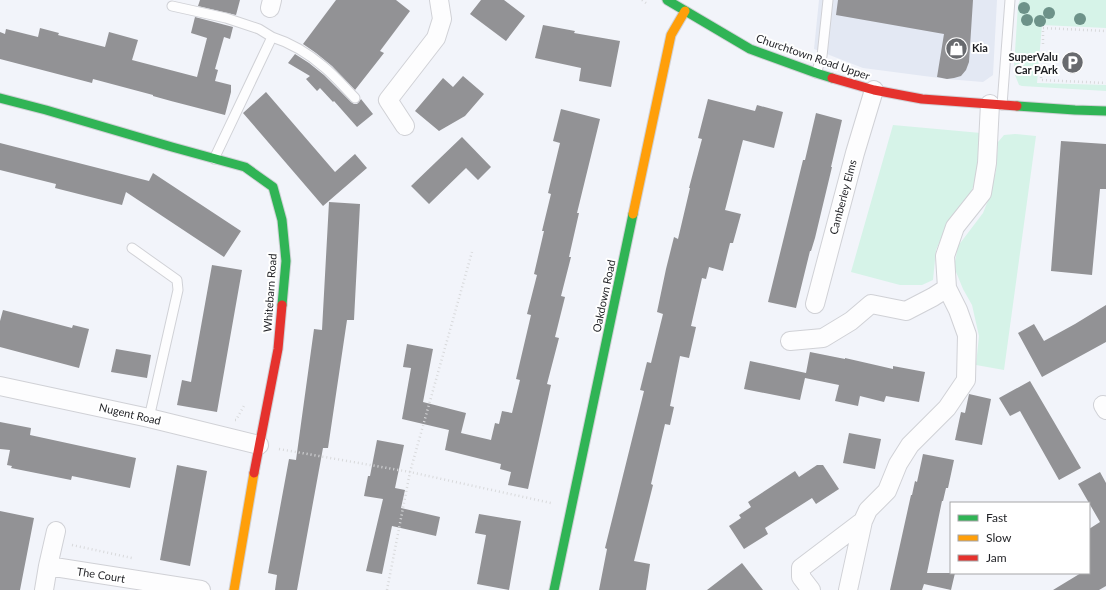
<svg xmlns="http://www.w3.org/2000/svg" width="1106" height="590" viewBox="0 0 1106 590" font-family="Lato,sans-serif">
<rect width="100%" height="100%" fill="#f2f4fa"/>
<path fill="#e3e8f3" d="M819,0H997L993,75L983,82L947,79L863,68L814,49Z"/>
<path fill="#d6f3e8" d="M1020,0H1106V28L1042,25L1037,83L1106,85V91L1022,86L1019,85L1015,75L1014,67L1018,5Z
M893,125L981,133V153L975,182L967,202L946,227L936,250L933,280L922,285H900L851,272Z
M1015,134L1036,136L1004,370L976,365L979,336L972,305L963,289L954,267L958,246L983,213L989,198L996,171L998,142L1004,135Z"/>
<path fill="#929295" d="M200,0H240L236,15L198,6Z
M336,0H396L410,11L380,51L384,53L355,90L332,66L316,53L303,44Z
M481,0H504L525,16L506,41L470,14Z
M838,0H973L969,62L966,70L961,76L954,78L947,79L937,77L944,34L836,15Z
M195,17L233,27L230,39L224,37L215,69L218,70L215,81L231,85V92L225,115L171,101L153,96V95L93,79L92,83L0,59V32L5,34L6,29L38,37L40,28L59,33L58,35L105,47L109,32L138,40L132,60L197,77L207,38L191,33Z
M543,25L575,31L574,33L620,41L611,87L579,81L581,68L535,58Z
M295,54L309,63L324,75L351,102L354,104H357L359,102L361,99L373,114L357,127L334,101L333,102L320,88L317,91L306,79L310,76L288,63Z
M463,76L484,94L465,116L439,131L415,111L443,78L453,87Z
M266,92L335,172L355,154L367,168L323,206L243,113Z
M708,99L755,111L757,105L783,112L774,148L743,140L725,210L741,214L733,243H730L723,271L709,267L706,279L702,278L691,326L696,327L689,358L680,356L670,406L674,407L670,425L665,424L651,484L653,485L634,561L650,564L646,590H599L607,549L605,548L644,391L640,390L647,362L651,363L663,314L657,312L666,269L674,237L678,239L690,188H689L702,139L698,138Z
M561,109L600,119L577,213H579L569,257H571L561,296L565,297L555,337L559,338L547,384L551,385L528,489L508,485L511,472L500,469L501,464L445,450L449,430L402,419L411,368L403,367L407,344L433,349L423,402L466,413L461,433L491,440L495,423L499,424L502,411L512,413L520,380L516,379L531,315L527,314L537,275L534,274L544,231H542L551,194L548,193L560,143L553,141Z
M816,113L842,120L831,167H832L815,238L811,251H810L796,308L768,302L803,160H805Z
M462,137L491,167L478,180L466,168L429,204L411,186Z
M1061,141L1106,144V189H1100L1092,275L1051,271Z
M0,143L149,181L153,173L241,231L224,257L126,192L122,205L55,188L56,184L0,170Z
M329,202L360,204L354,320H347L328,448H323L297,590H275L277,575L268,573L289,459L296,460L314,329L322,330Z
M212,265L242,270L217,412L177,405L182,380L191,382Z
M1106,305V342L1042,377L1018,333L1034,324L1044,341L1075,324Z
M3,310L72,328L73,325L89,329L79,368L0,347V321Z
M116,349L151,355L147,378L111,372Z
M810,352L845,359V358L893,369V366L925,372L919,402L886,396L884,402L860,396L858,406L835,401L839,385L805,378L800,400L744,389L750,361L806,373Z
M1030,381L1081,468L1059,480L1020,411L1010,416L999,398Z
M969,394L991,399L982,445L955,440L961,412L965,413Z
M0,422L31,428L30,435L136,458L130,488L72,476L71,480L11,468L12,466L7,465L10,450L0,449Z
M849,433L881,439L875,469L843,463Z
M377,440L404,445L395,488L405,490L401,508L440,517L436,536L392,526L382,574L366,571L383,499L364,496L368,476H370Z
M923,454L954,460L948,488H946L943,501H942L927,573H955L951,590L924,584L922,590H890L911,495H912L915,481L917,482Z
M177,465L207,471L190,566L160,560Z
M817,465H823L839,489L816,504L812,498L765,528L768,534L744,549L729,526L741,518L739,515L751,507L748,502L795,471L799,477Z
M1100,472L1106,483V586L1099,590H1053L1081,573H1089V529L1100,522L1078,484Z
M0,511L34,518L20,590H0Z
M479,514L521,521L509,590L477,584L486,535L475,533Z
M742,563L763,590H707Z"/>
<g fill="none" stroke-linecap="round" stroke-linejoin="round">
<defs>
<path id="lane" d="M172,6L226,18L259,29L272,37L214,159
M272,37C291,43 309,54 324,67C335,76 345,88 355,98
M816,73L822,56L828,0
M1002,105L1010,0
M132,248L177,280L178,290L149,418"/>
<path id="street" d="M270,8L272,0
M405,126L388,100L436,38L442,19L439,0
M815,304L855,153L874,90
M790,341L823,338L851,321L871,304L906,311L933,297L947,288L945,256L955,227L982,193L987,163L990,104
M0,386L149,418L259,445
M1103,405L1106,410
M48,566L56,531
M44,590L48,566L201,590
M811,590L801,577V568L863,521
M848,590L863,521L868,510L887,491L898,464L910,445L947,408L966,380L967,335L958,310L947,288"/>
<path id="fast" d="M667,0L750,49L816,73L832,78
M0,98L46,110L172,147L245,167L273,187L282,220L286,261L282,305
M1017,106L1075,110L1106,111
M554,590L633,214"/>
<path id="slow" d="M633,214L671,35L685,11
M234,590L254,473"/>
<path id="jam" d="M832,78L874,90L922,99L1017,106
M254,473L278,349L282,305"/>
</defs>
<use href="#lane" stroke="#d0d1d6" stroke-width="11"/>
<use href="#street" stroke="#d0d1d6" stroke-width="20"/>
<use href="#fast" stroke="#d0d1d6" stroke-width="11"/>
<use href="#slow" stroke="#d0d1d6" stroke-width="11"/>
<use href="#jam" stroke="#d0d1d6" stroke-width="11"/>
<path stroke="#d8d9db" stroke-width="2.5" stroke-dasharray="1 3" stroke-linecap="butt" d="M642,0L646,3
M1043,44V28L1106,31
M1042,53L1041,80L1106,83
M235,420H236L245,404
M279,449L410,472L551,503
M72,545L132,558
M387,590L410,472L472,252"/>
<use href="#lane" stroke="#fdfdfe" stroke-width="9"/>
<use href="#street" stroke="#fdfdfe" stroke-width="18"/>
<use href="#fast" stroke="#30b455" stroke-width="9"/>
<use href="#slow" stroke="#ff9f0a" stroke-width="9"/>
<use href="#jam" stroke="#e5322d" stroke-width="9"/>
</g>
<g fill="#6d9289">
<circle cx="1024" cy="8" r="6"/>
<circle cx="1049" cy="13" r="6"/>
<circle cx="1080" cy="19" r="6"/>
<circle cx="1027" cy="20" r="6"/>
<circle cx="1040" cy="21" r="6"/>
</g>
<defs>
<symbol id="shop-disc" viewBox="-11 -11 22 22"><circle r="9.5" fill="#686a6e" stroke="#fff"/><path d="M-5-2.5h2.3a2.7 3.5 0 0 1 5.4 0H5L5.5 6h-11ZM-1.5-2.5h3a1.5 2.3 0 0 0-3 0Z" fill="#fff"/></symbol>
<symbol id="parking-disc" viewBox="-11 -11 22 22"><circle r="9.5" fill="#686a6e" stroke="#fff"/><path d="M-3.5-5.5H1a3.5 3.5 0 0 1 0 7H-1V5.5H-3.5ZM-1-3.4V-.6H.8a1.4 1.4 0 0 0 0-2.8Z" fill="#fff"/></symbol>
</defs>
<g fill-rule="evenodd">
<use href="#shop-disc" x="944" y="36" width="25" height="25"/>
<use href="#parking-disc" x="1060" y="50" width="25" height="25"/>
</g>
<g text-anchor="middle" stroke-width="4" stroke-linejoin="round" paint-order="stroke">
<g font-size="11" font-weight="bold" fill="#1e1f23" stroke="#fff" text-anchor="start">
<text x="972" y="52">Kia</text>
<text x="1058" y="61" text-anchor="end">SuperValu<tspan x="1058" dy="13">Car PArk</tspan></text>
</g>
<g font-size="11" fill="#1e1f23" stroke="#fff">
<text transform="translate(813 57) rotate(19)" y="4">Churchtown Road Upper</text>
<text transform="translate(843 197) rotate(-75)" y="4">Camberley Elms</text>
<text transform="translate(270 293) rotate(-86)" y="4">Whitebarn Road</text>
<text transform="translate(604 296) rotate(-78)" y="4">Oakdown Road</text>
<text transform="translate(130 414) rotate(13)" y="4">Nugent Road</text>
<text transform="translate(101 575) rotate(9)" y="4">The Court</text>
</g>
</g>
<rect x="950" y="502" width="140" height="72" fill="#ffffff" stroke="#a5a5a7"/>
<rect x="958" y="515" width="20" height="6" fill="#30b455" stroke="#a5a5a7"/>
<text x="986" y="522" font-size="12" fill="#1e1f23">Fast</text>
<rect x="958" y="535" width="20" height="6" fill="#ff9f0a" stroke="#a5a5a7"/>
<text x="986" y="542" font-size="12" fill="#1e1f23">Slow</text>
<rect x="958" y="555" width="20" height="6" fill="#e5322d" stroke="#a5a5a7"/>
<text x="986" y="562" font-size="12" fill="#1e1f23">Jam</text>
</svg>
